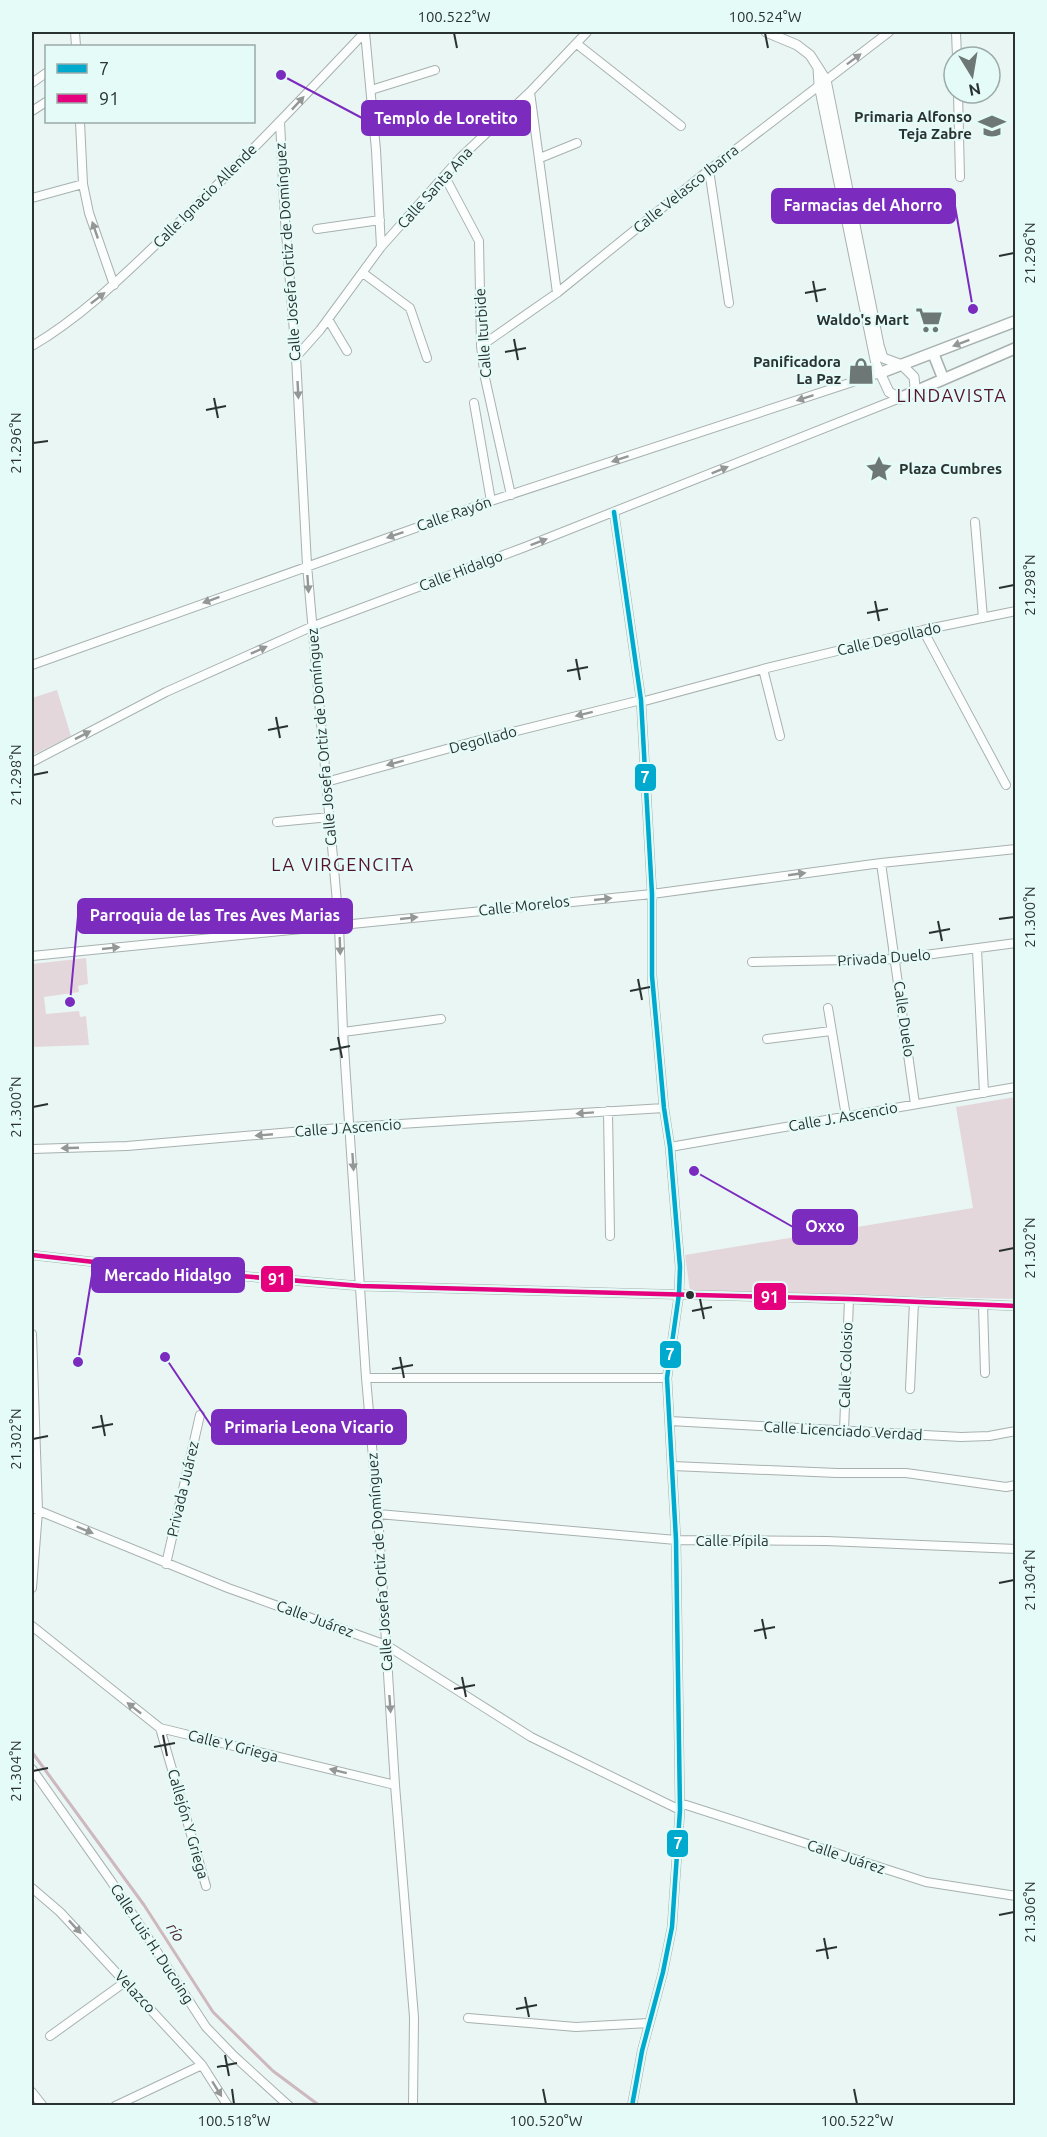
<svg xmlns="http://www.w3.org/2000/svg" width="1047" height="2137" viewBox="0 0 1047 2137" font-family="Ubuntu,sans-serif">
<rect width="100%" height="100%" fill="#eaf6f4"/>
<path fill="#e4d7db" d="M57,690L71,736L35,754L32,752V698Z
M86,958L88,984L78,986L79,992L44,997L46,1014L79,1011L80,1017L86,1016L89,1045L33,1047L32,964Z
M1015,1097V1299L690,1291L685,1255L973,1208L956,1107Z"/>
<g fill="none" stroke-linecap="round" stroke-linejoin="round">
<path stroke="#cdb8bd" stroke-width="3" d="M32,1752L144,1905L213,2012L273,2071L320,2106"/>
<defs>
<path id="minor" d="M75,32L76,46
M365,32L376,150L381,247
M956,32L957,57
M577,44L681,126
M32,83L46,73
M371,90L435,70
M530,92L557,293
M958,93L960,177
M32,111L46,102
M80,122L83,184L89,213L114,285
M280,122L285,220L296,357L307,565L339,925L343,1032L366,1378L378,1514L395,1785L414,2017L413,2106
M540,158L577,143
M709,170L729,303
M445,177L479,241L481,346L485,378L511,495
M32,198L83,184
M317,229L380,220
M363,273L410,308L427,358
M328,319L347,351
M32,346C83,316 125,274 168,233C236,168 301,100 365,32
M481,346L557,293L709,170L889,32
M296,357L320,330L381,247L460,158L530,92L587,32
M474,403L491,501
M614,512L641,700L652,894V976L664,1108L670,1147L680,1267L679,1294L667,1378L676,1540L680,1810L672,1927L663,1972L642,2051L632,2106
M975,522L983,618
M923,630L1006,785
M32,665L491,501L880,373
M763,669L780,736
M641,702L763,669L923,630L1016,611
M32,762L166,692L311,627L525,547L900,398
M326,782L472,742L641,700
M277,822L330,817
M881,863L915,1104
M977,949L984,1093
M32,956L652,894L881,863L1016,849
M752,962L895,959L1016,943
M828,1008L846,1116
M343,1032L441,1019
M767,1039L831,1031
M608,1111L610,1236
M670,1147L1016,1087
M32,1149L127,1146L351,1127L664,1108
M32,1255L156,1269L361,1286L849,1299L1016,1306
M983,1305L985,1373
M32,1334L38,1511L32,1588
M366,1378H667
M910,1389L914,1302
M670,1421L961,1437L989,1436L1016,1431
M844,1431L849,1299
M673,1466L837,1473H906L1006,1487L1016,1485
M32,1508L228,1588L386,1645L531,1737L680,1810
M378,1514L676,1540L827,1541L1016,1549
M166,1564L200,1415
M32,1626L160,1728L395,1785
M160,1728L206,1886
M32,1769L111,1881L206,2027L234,2056L289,2106
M680,1803L926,1882L1016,1896
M32,1888L60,1912L202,2065L228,2106
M468,2018L576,2027L649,2023
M50,2036L125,1982
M32,2092L43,2106
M115,2106L202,2065"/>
<path id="tertiary" d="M766,32L797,45L810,55L826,80L879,345L883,358L902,365L914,377L915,387L912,392
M818,68L819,85L876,364L889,392L900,398"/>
<path id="secondary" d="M933,353L943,378
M880,373L1016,321
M900,398L1016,348"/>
</defs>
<use href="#minor" stroke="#a7b1af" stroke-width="10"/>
<use href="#tertiary" stroke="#a7b1af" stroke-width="11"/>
<use href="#secondary" stroke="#a7b1af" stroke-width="13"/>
<use href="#minor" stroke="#fcfefd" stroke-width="8"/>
<use href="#tertiary" stroke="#fcfefd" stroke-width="9"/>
<use href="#secondary" stroke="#fcfefd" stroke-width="10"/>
<defs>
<path id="bus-1" d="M614,512L641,700L652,894V976L664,1108L670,1147L680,1267L679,1294L667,1378L676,1540L680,1810L672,1927L663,1972L642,2051L632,2106"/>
<path id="bus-2" d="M32,1255L156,1269L361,1286L849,1299L1016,1306"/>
</defs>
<use href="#bus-1" stroke="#e5fbf8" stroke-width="9"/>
<use href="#bus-2" stroke="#e5fbf8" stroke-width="9"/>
<use href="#bus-1" stroke="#00a9ce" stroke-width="4.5"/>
<use href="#bus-2" stroke="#e5007d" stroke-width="4.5"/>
</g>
<defs><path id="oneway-solid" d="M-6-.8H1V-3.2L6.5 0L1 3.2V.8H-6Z" transform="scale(1.5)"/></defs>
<g fill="#939897">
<use href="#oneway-solid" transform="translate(854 59) rotate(-37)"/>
<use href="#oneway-solid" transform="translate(298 103) rotate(-47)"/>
<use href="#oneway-solid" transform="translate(95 230) rotate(-109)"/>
<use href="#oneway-solid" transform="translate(98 298) rotate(-38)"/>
<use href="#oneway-solid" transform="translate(961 343) rotate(159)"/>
<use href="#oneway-solid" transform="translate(298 390) rotate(87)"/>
<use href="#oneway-solid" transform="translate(805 398) rotate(162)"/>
<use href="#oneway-solid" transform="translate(620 459) rotate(162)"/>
<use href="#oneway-solid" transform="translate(720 470) rotate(-22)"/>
<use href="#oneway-solid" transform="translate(395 535) rotate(161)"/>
<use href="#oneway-solid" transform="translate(539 542) rotate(-21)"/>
<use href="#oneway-solid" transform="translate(308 584) rotate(86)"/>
<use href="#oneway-solid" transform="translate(211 600) rotate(160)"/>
<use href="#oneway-solid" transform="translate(259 650) rotate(-24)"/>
<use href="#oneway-solid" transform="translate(584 714) rotate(166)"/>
<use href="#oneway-solid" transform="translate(83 735) rotate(-27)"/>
<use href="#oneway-solid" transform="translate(395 763) rotate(165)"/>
<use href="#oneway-solid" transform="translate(797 874) rotate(-8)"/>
<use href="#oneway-solid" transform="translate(603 899) rotate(-6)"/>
<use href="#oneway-solid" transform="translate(409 918) rotate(-6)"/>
<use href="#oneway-solid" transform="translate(340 946) rotate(88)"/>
<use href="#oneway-solid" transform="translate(111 948) rotate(-6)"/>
<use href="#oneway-solid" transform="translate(585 1113) rotate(176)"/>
<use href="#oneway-solid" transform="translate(264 1135) rotate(175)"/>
<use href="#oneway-solid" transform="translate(70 1148) rotate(178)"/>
<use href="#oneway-solid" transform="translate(353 1162) rotate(86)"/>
<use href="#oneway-solid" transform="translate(85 1530) rotate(22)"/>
<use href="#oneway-solid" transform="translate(390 1704) rotate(86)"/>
<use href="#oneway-solid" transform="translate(134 1708) rotate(-142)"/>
<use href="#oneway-solid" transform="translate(338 1771) rotate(-166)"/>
<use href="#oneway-solid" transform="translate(75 1927) rotate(47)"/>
<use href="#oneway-solid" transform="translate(217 2089) rotate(58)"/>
</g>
<path fill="none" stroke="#2a3231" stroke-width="2" d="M454,33L457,48M765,33L768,48M999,256L1014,253M813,281L817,302M805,293L826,289M514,339L518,360M505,352L526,348M214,398L218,418M206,410L226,406M33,443L48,441M999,588L1014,585M875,601L879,621M867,613L888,609M576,659L580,680M567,671L588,667M276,717L280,738M268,730L288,726M33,775L48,772M999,919L1014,917M938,921L942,941M929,933L950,929M638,979L642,1000M630,991L650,987M338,1037L342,1058M330,1050L350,1046M33,1107L48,1104M999,1251L1014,1248M700,1299L704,1319M692,1311L712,1307M400,1357L404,1378M392,1369L413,1365M101,1415L105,1436M92,1428L113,1424M33,1439L48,1436M999,1583L1014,1580M762,1619L766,1639M754,1631L775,1627M462,1677L466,1697M454,1689L475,1685M163,1735L167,1756M154,1747L175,1743M33,1771L48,1768M999,1915L1014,1912M824,1938L828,1959M816,1951L837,1947M525,1997L529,2017M516,2009L537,2005M225,2055L229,2076M217,2067L237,2063M232,2089L234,2104M543,2089L546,2104M854,2089L857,2104"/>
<defs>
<symbol id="school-bare" viewBox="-9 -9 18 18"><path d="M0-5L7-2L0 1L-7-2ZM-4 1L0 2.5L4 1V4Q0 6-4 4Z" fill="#6d7775" stroke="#e5fbf8" stroke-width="2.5" paint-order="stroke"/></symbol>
<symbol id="supermarket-bare" viewBox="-9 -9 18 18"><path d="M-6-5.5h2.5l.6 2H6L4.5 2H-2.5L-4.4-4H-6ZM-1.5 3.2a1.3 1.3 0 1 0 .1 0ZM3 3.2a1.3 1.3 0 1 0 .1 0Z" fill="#6d7775" stroke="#e5fbf8" stroke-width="2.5" paint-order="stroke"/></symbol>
<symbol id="shop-bare" viewBox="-9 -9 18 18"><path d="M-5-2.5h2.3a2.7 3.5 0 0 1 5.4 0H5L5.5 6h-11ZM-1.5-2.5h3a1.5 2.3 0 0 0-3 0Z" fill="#6d7775" stroke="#e5fbf8" stroke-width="2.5" paint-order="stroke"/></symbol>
<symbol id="sight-bare" viewBox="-9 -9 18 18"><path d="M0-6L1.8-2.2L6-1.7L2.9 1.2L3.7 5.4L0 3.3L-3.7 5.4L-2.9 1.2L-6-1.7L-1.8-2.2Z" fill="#6d7775" stroke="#e5fbf8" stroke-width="2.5" paint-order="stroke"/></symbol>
</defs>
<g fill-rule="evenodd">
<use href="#school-bare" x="973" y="107" width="38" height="38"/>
<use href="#supermarket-bare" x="910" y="301" width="38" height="38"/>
<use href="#shop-bare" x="842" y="352" width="38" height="38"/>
<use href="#sight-bare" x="860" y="450" width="38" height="38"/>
</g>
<circle fill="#2a3231" stroke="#e5fbf8" stroke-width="2" cx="690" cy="1295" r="5"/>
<g text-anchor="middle" stroke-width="4.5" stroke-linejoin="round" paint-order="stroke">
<g font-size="15" font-weight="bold" fill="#2a3231" stroke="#e5fbf8" text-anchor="end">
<text x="972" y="122">Primaria Alfonso<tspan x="972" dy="17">Teja Zabre</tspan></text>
<text x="909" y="325">Waldo's Mart</text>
<text x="841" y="367">Panificadora<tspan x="841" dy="17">La Paz</tspan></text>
<text x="899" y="474" text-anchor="start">Plaza Cumbres</text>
</g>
<g font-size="15" fill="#2a3231" stroke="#e5fbf8">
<text transform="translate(435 188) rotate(-48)" y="5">Calle Santa Ana</text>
<text transform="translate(686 189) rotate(-39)" y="5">Calle Velasco Ibarra</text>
<text transform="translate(205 196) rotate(-45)" y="5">Calle Ignacio Allende</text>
<text transform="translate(288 252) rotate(-94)" y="5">Calle Josefa Ortiz de Domínguez</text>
<text transform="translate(483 333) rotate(-94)" y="5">Calle Iturbide</text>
<text transform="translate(454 514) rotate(-19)" y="5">Calle Rayón</text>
<text transform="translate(461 571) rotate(-21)" y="5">Calle Hidalgo</text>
<text transform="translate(889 639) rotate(-13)" y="5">Calle Degollado</text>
<text transform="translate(322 737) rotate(-95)" y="5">Calle Josefa Ortiz de Domínguez</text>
<text transform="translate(483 740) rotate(-15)" y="5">Degollado</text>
<text transform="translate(524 906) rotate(-6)" y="5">Calle Morelos</text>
<text transform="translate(884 958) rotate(-4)" y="5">Privada Duelo</text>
<text transform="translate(904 1019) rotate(82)" y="5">Calle Duelo</text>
<text transform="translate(843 1117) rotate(-10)" y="5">Calle J. Ascencio</text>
<text transform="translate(348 1128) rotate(-4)" y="5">Calle J Ascencio</text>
<text transform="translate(846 1365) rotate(-88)" y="5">Calle Colosio</text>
<text transform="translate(843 1431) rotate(3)" y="5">Calle Licenciado Verdad</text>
<text transform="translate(183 1489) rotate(-77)" y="5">Privada Juárez</text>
<text x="732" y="1546">Calle Pípila</text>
<text transform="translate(380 1562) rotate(-94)" y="5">Calle Josefa Ortiz de Domínguez</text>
<text transform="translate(315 1619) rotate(20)" y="5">Calle Juárez</text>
<text transform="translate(233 1746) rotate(14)" y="5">Calle Y Griega</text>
<text transform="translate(188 1824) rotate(74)" y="5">Callejón Y Griega</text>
<text transform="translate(846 1857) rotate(18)" y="5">Calle Juárez</text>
<text transform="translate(152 1944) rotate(57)" y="5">Calle Luis H. Ducoing</text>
<text transform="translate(135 1992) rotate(47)" y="5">Velazco</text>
</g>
<g font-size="16" font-style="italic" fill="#542434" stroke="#e5fbf8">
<text transform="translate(176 1932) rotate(57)" y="6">río</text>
</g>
<g font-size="18" letter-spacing="1.5" fill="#54112c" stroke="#e5fbf8">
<text x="952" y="402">LINDAVISTA</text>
<text x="343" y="871">LA VIRGENCITA</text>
</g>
</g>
<path fill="none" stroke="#7b2cbf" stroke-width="2" d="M281 75L362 118M973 309L955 206M70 1002L78 916M694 1171L793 1227M78 1362L92 1275M165 1357L212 1427"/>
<g fill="#7b2cbf" stroke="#e5fbf8" stroke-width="2">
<circle cx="281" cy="75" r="6"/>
<circle cx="973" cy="309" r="6"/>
<circle cx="70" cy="1002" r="6"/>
<circle cx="694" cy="1171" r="6"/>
<circle cx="78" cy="1362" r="6"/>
<circle cx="165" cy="1357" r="6"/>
</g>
<g fill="#7b2cbf" stroke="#7b2cbf" stroke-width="2">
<rect x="362" y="101" width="168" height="34" rx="6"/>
<rect x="772" y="189" width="183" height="34" rx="6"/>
<rect x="78" y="899" width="274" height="34" rx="6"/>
<rect x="793" y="1210" width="64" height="34" rx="6"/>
<rect x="92" y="1258" width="152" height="34" rx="6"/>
<rect x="212" y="1410" width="194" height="34" rx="6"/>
</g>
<g font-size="16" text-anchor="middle" font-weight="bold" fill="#fff">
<text x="446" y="124">Templo de Loretito</text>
<text x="863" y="211">Farmacias del Ahorro</text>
<text x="215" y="921">Parroquia de las Tres Aves Marias</text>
<text x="825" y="1232">Oxxo</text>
<text x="168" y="1281">Mercado Hidalgo</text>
<text x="309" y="1433">Primaria Leona Vicario</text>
</g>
<g stroke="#e5fbf8" stroke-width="2">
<rect x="634" y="763" width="23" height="29" rx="6" fill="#00a9ce"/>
<rect x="260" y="1265" width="34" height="28" rx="6" fill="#e5007d"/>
<rect x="753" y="1282" width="34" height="29" rx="6" fill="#e5007d"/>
<rect x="659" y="1340" width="23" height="29" rx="6" fill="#00a9ce"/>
<rect x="666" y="1829" width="23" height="29" rx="6" fill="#00a9ce"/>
</g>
<g font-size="16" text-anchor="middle" font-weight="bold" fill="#fff">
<text x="645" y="783">7</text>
<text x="277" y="1285">91</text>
<text x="770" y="1303">91</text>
<text x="670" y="1360">7</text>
<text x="678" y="1849">7</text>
</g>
<rect width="1047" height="2137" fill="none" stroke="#e5fbf8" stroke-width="66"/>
<rect x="45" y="45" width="210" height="78" fill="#e5fbf8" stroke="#9aaba8" stroke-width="1.5"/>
<rect x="57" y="64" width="30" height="9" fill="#00a9ce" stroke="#9aaba8" stroke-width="1.5"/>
<text x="99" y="75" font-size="18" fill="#2a3231">7</text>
<rect x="57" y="94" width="30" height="9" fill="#e5007d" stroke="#9aaba8" stroke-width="1.5"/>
<text x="99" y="105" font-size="18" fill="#2a3231">91</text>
<g transform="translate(972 75) rotate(169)"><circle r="28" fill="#e5fbf8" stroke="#9aaba8" stroke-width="1.5"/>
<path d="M0-4.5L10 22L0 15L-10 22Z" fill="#6d7775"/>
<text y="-9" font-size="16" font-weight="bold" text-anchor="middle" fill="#2a3231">N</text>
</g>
<rect x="33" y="33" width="981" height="2071" fill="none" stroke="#2a3231" stroke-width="2"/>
<g font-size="15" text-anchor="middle" fill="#2a3231">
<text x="454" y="22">100.522°W</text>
<text x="765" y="22">100.524°W</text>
<text transform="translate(1030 253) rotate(-90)" y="5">21.296°N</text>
<text transform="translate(16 443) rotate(-90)" y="5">21.296°N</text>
<text transform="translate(1030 585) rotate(-90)" y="5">21.298°N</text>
<text transform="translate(16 775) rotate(-90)" y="5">21.298°N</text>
<text transform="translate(1030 917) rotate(-90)" y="5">21.300°N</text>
<text transform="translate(16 1107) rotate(-90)" y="5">21.300°N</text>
<text transform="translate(1030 1248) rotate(-90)" y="5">21.302°N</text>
<text transform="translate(16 1439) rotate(-90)" y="5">21.302°N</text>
<text transform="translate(1030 1580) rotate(-90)" y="5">21.304°N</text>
<text transform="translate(16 1771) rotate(-90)" y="5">21.304°N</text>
<text transform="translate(1030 1912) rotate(-90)" y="5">21.306°N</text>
<text x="234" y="2126">100.518°W</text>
<text x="546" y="2126">100.520°W</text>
<text x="857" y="2126">100.522°W</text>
</g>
</svg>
